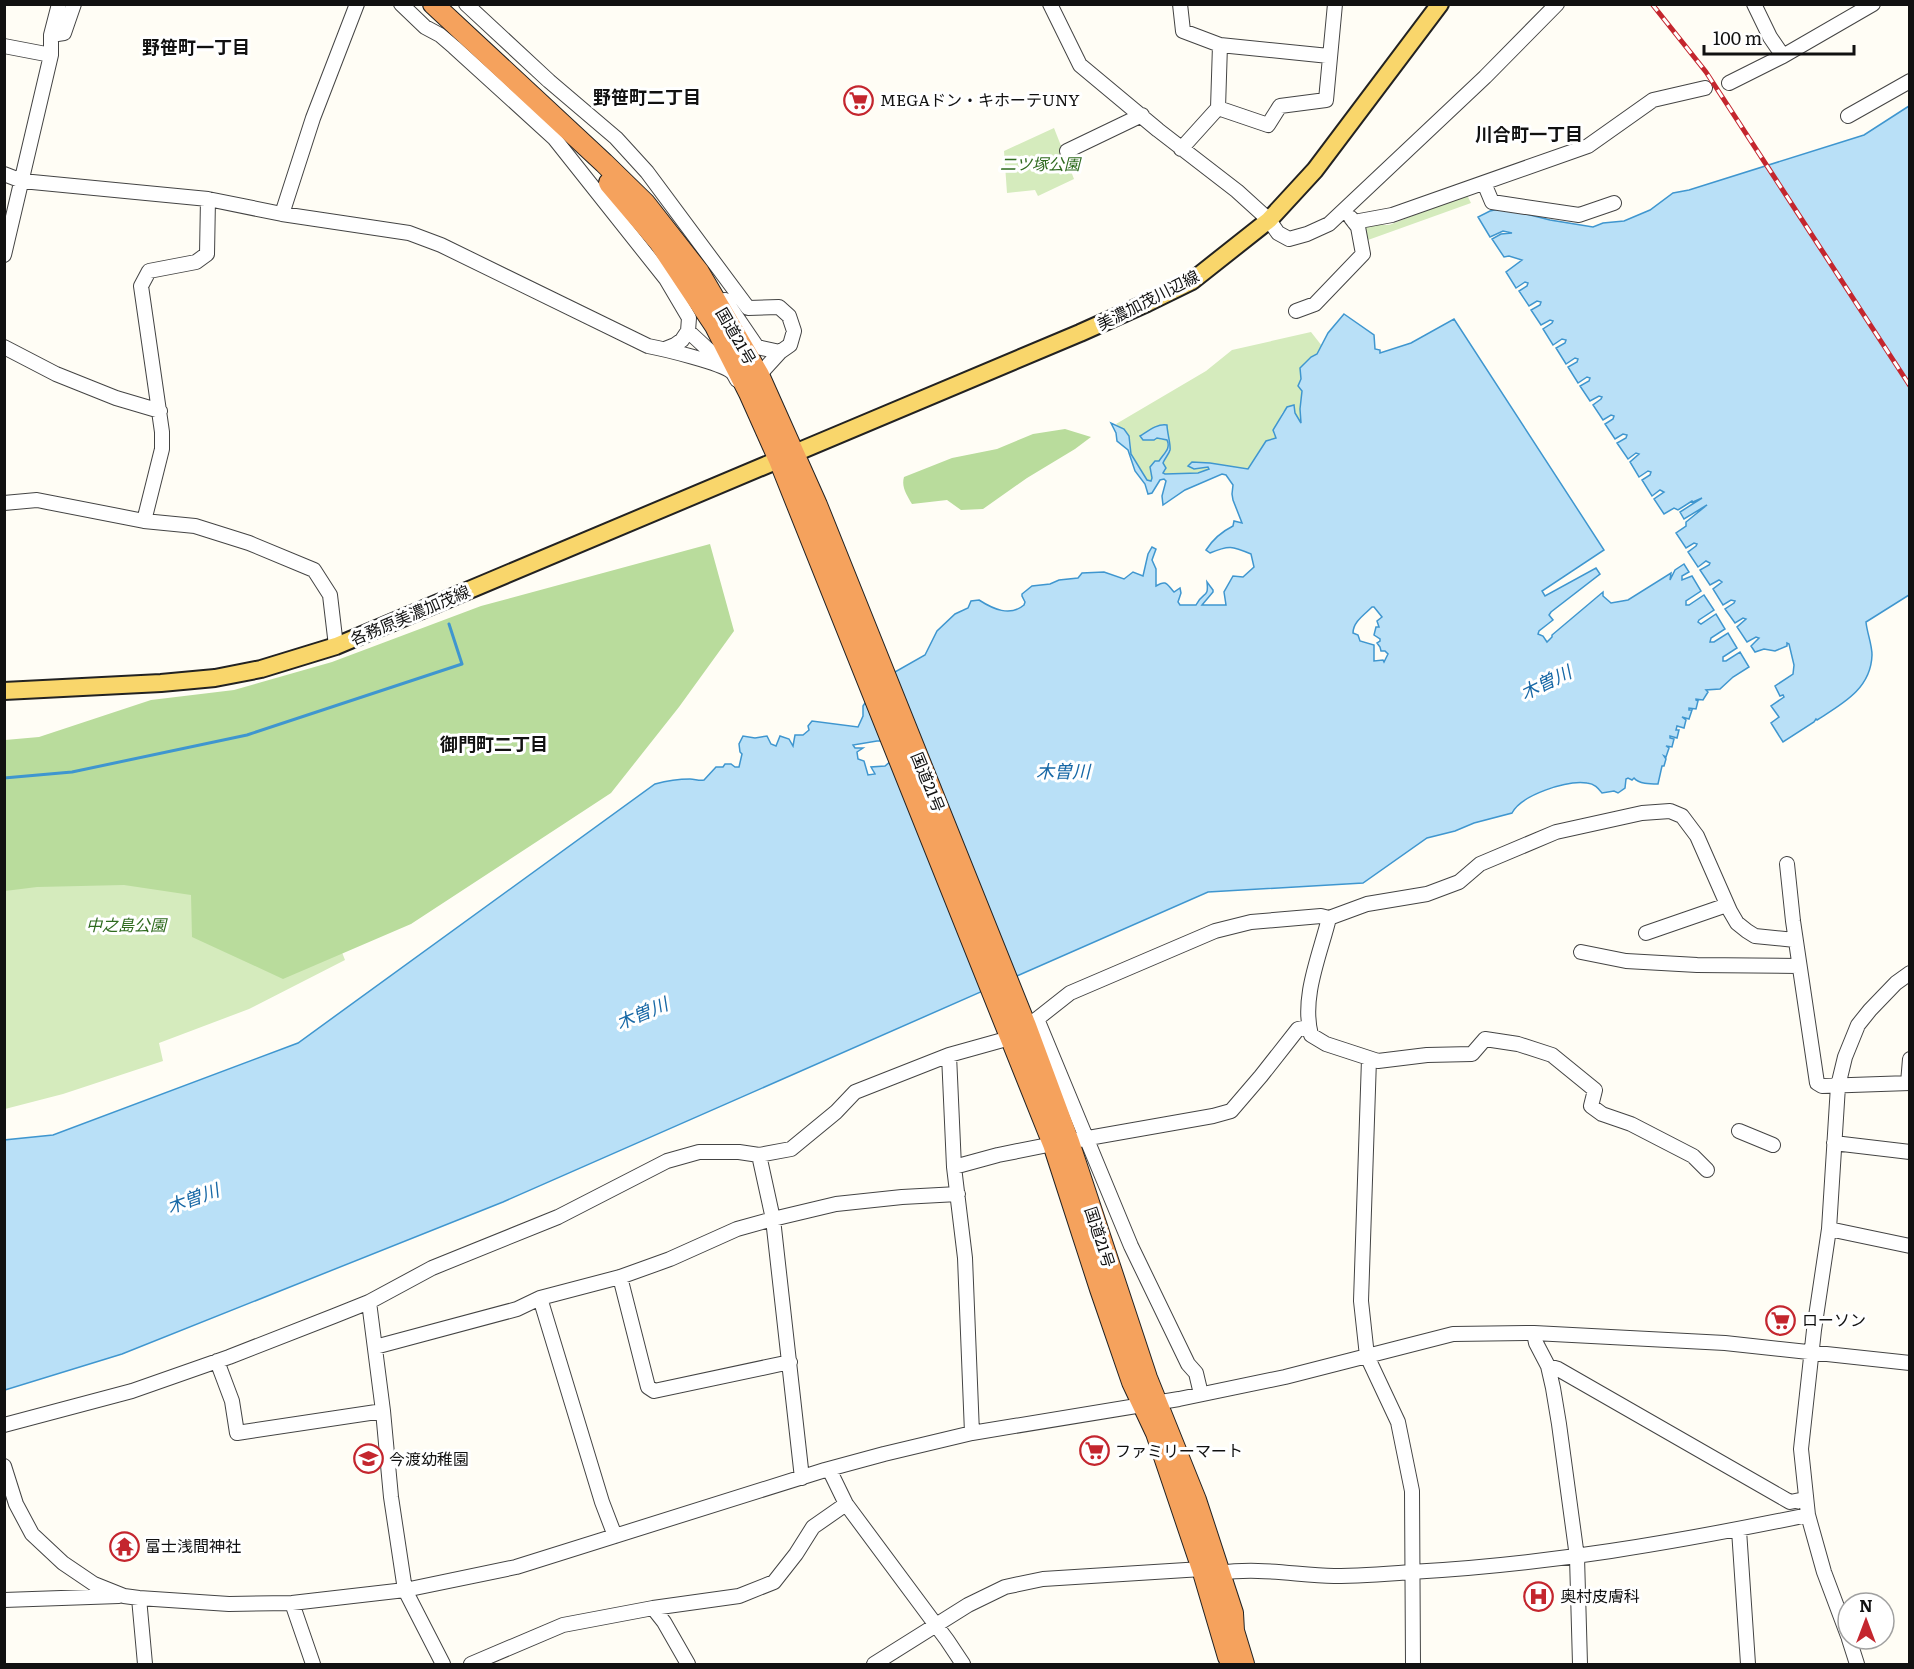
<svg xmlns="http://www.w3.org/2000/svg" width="1914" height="1669" viewBox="0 0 1914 1669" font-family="Literata,'Noto Sans JP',serif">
<rect width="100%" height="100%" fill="#fffdf5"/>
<path fill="#d5ebbd" d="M1054,128L1074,179L1038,196L1035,190L1007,193L1004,151Z
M1467,195L1471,203L1368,240L1360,225H1389Z
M1311,332L1322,346L1317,354L1311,357L1300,368L1301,379L1298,386L1302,391L1300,409L1301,423L1295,413V406L1287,407L1282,413L1273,433L1276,438C1273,439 1269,439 1267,441C1263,443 1252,464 1248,469L1210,463L1208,469L1198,473L1167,475L1163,473L1166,470L1163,463L1170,451L1169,442L1163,424L1142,435L1150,440L1157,438L1162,440L1167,439L1168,449L1159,461L1151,465L1150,469L1152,480H1147L1131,454L1130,439L1116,424L1206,371L1232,350Z
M5,803L328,917L345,960L249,1009L159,1043L163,1061L63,1094L5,1109Z"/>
<path fill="#b9dc9c" d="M1065,429L1091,437L1075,449L1027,478L983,509L961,510L947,500L912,504C907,495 901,487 904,477L952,458L997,449L1033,434Z
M710,544L734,631L679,707L611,793L411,924L283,979L192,937L191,895L124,885L37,887L5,891V740L39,737L151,700L234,690L332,662L481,606Z"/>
<path fill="#b9e0f7" stroke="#3f96cf" stroke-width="1.5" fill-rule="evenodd" d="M1909,106V595L1866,622C1867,633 1872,644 1872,655C1871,689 1842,704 1817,720L1816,719L1814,722L1783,742L1771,723L1779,717L1771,706L1784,697L1783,695L1780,696L1775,686L1793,674L1794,665L1789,644L1787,643V646L1775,651L1764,649L1755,652L1751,646L1759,638L1756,637L1747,642L1737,627L1746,619L1743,618L1735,623L1725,609L1734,603L1735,601L1731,600L1723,605L1713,589L1722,582L1719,580L1710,585L1700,570L1709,565L1710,563L1706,561L1698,567L1688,552L1696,546L1697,544L1694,543L1686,548L1676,533L1686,526V522L1707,505L1684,519L1680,512L1702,498L1693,502L1692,501L1678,510L1674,508L1664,514L1654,499L1664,492L1660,490L1652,496L1642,480L1650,475L1651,472L1648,471L1639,477L1630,462L1639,454L1636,453L1628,459L1617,443L1626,438L1627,435L1623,434L1615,439L1605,424L1613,419L1614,416L1611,415L1603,420L1593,405L1601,399L1602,397L1599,396L1590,401L1580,386L1589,381L1590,378L1587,377L1578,383L1568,367L1577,362L1578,359L1575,358L1566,364L1556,348L1565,343L1566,340L1562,339L1553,345L1543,329L1552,323L1553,321L1550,320L1541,325L1531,310L1540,305L1541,302L1537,301L1529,306L1519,291L1527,286L1528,283L1525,282L1516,288L1506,272L1522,260L1509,256L1504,257L1492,239L1501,234L1512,233L1503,231L1490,237L1478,217L1490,211L1503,208L1550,220L1593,227L1603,223L1624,221L1650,210L1673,193L1689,190L1864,135Z
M1344,314L1374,335L1375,349L1380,350V353L1411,343L1454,319L1604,550L1542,591L1545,596L1596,568L1600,574L1551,612L1549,615L1553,620L1539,631L1538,634L1543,636L1547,642L1552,637V635L1603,592V596L1611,603L1628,600L1671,573L1670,580L1675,570L1684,564L1689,572L1682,576V580L1692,576L1701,591L1686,601V605H1689L1704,595L1714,610L1699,620L1698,622L1701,624L1716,614L1725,629L1711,638L1710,642H1714L1728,633L1737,648L1723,657V661H1726L1740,652L1749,667L1733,677L1720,689L1706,690L1708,692L1703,700L1696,699V700L1698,701L1696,709L1689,708V710H1692L1689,719L1682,717L1686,720L1684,728L1677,726L1676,730H1679L1677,738L1670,736V738L1674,739L1672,747L1666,746L1669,748L1666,757L1664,756L1666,759L1664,766H1662L1658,784C1650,784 1639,784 1634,778L1632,780L1628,778L1626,779L1625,788L1618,793L1614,791L1602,793C1598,788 1595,784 1587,783C1567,780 1521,795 1512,813L1474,823L1455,831L1427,838L1363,883L1208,892L503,1202L122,1354L5,1390L4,1140L53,1135L298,1043L655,784C666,781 678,779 690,779C695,779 699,781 704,780L716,767H723L725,764H731L735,767H739L742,754L740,752L739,744L743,736L755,738L767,736L771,744L776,746L780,736L789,739L793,746L795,735H803L809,730L808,726L812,721L858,727L863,716V706L884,674L895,672L925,655L937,631L955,614L968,608L971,601L979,600C993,609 1010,617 1024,605L1025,602L1022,596V594L1032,586L1050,584L1059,580L1078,578L1082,573L1104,572L1124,579L1133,572L1143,576L1148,554L1152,547L1156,549L1152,560L1156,569V586C1167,579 1167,585 1174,592L1180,588L1181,593L1178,602L1180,605H1196C1203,591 1209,599 1207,582L1213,590V592L1202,605H1226L1224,592L1233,576L1243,577L1254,567L1251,554C1232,546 1229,545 1210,553L1206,550C1213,539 1221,532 1233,526L1234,521L1242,523L1233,500L1232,494L1233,485L1226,475L1222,474L1185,490L1163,505L1162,496L1166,481L1164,479L1160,480L1152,493L1148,494L1145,484L1135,471L1128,450L1117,441L1116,433L1111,423L1124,429L1129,436L1131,454L1147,480L1151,481L1152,478L1150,467L1155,461H1159C1164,453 1171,449 1167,440L1157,438L1154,440H1143L1140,436C1148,431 1158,423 1167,425C1167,432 1171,445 1170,450C1169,454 1165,458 1163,463L1166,468L1163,473L1165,474L1198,473L1209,469L1208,467L1194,469L1188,466L1192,462L1210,463L1248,469L1266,441L1276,438L1273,430L1287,407L1294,405L1295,413L1301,423L1300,409L1302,391L1298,386L1301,379L1300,368L1311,357L1317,354L1328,333ZM1372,607H1374L1382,617L1377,621L1379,627H1376L1374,635L1380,639V641L1377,643L1380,647L1381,651H1385L1388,654L1384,662L1383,660L1374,661V645L1360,641L1358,635L1353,633C1353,622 1364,615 1372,607ZM877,741H884L891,761L885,766L871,767L875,774L868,775L864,761L858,759L857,752L863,748H855L853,745Z"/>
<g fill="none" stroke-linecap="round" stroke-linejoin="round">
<path stroke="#3f96cf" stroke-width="3" d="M4,778L72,772L247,735L462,664L449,624"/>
<defs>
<path id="minor" d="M401,4L425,27L440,35L454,47L554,138L666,279L689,318L688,331L682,340L675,345L665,349
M466,4L549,81L616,138L647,172L748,308L779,307L789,316L794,331L790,345L780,352L759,375
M1050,4L1080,65L1158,130L1237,191L1269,220L1278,233L1289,239L1307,234L1329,224L1485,77L1557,4
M1180,4L1183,31L1220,45L1218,108L1181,149
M1754,4L1770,37L1783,56
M51,35L64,33L74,4
M1220,45L1329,56
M4,46L51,55
M1729,83L1783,56L1873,4
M1218,108L1268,125L1280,106L1326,100L1335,4
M1848,116L1910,81
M1067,151L1142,115
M4,174L22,181L208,199L282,214L409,233L441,245L648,346C664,349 722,363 732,372C733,373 736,378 737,380
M1484,183L1492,202L1579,215L1614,203
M282,214L313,118L357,4
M1354,222L1392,215L1588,146L1653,100L1705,88
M4,255L51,55V35L59,4
M725,300L757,347L780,352
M1296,311L1315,304L1363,254L1358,227L1351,218
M688,331L715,356L720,365
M4,347L56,374L116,398L160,411
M4,503L37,500L144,521L195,526L249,543L314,570L330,595L336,646
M144,521L162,449V432L141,286L149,271L196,262L207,254L208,199
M1787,864L1793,921L1817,1083L1822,1086L1910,1083
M1329,918C1320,955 1301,997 1311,1035L1326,1044L1378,1061L1427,1055L1472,1054L1485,1039L1518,1044L1552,1055L1595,1090L1591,1106L1602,1114L1631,1124L1693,1156L1707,1170
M1646,933L1727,905
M1581,952L1626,961L1697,965L1799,966
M1037,1019L1131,1246L1188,1364L1196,1373L1201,1394
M1026,1026L1037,1019L1070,993L1215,931L1251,922L1321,916L1329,918L1367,904L1427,894L1459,882L1480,864L1556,832L1642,813L1670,811L1682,816L1697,836L1730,911L1737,923L1747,931L1755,936L1795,940
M949,1055L954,1167L965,1258L972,1433
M1369,1059L1361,1301L1367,1356L1398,1422L1412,1491L1413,1664
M1908,1083L1910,1059
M1739,1131L1773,1145
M1077,1140L1213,1116L1231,1111L1261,1076L1298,1029L1309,1027
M1834,1143L1910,1152
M759,1155L773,1219L802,1478
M954,1167L998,1155L1053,1144
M1829,1229L1910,1246
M620,1277L648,1387L654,1391L790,1362
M540,1298L602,1502L615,1536
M369,1302L383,1411L391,1497L405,1590L443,1664
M1534,1333L1536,1343L1548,1366L1553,1388L1559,1424L1577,1557L1580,1664
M375,1347L517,1309L540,1298L620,1277L670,1259L737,1229L773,1219L836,1204L902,1197L958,1194
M217,1361L232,1401L237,1433L383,1411
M1548,1366L1558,1369L1790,1502L1805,1499
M4,1425L132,1391L229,1357L334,1316L369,1302L432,1268L558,1217L667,1161L699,1152H739L759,1155L791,1149L836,1112L855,1092L949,1055L1010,1038
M4,1466L16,1504L32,1534L63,1563L94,1584L124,1596L139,1598L229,1604L292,1603L405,1590L516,1567L825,1470L884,1454L972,1433L1179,1399L1285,1377L1453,1334L1534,1333L1725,1343L1910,1363
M829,1469L846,1504L947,1640L963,1664
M1739,1530L1748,1664
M1220,1573C1258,1567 1296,1575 1334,1576C1360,1576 1386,1574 1411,1572C1545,1565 1677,1542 1808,1515
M139,1598L145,1664
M4,1600L119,1596
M292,1603L313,1664
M653,1608L664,1622L688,1664
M1848,1636L1824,1572L1808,1515L1801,1449L1814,1330L1829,1229L1838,1086L1845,1057L1858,1025L1870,1010L1896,983L1910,973
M1849,1639L1857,1664
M471,1664L563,1625L653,1608L739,1596L774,1582L796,1554L813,1527L846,1504
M874,1664L968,1605L1005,1587L1043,1579L1202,1569"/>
<path id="major" d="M4,691L161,683L215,678L261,669L336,646L1080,333L1147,303L1192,281L1269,220L1315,170L1440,4"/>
<path id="highway" d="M433,4L604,163L645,203L699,272L759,375L817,505L1026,1026L1069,1142L1147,1378L1196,1500L1233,1613L1234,1631L1244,1664
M609,183L659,242L715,326L749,393L779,460L1053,1144L1100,1289L1132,1382L1156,1433L1202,1569L1228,1657"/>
</defs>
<use href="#minor" stroke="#444" stroke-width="16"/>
<use href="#major" stroke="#222" stroke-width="20"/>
<use href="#highway" stroke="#222" stroke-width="22"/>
<use href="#minor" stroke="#fff" stroke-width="14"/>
<use href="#major" stroke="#f9d66b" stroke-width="16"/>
<use href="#highway" stroke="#f5a25d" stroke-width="20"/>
<defs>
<path id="rail" d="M1652,4L1706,72L1910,386"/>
</defs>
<use href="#rail" stroke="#c4262e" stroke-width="5"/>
<use href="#rail" stroke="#fff" stroke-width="3" stroke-dasharray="9" stroke-linecap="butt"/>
</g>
<defs>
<symbol id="supermarket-ring" viewBox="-11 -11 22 22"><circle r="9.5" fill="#fff" stroke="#c4262e" stroke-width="1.5"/><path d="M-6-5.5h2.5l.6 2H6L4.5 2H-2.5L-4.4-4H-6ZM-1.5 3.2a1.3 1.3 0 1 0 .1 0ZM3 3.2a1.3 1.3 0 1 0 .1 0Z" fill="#c4262e"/></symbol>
<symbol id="school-ring" viewBox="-11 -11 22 22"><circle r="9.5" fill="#fff" stroke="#c4262e" stroke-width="1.5"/><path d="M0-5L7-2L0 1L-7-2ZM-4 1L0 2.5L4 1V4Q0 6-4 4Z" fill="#c4262e"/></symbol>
<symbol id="temple-ring" viewBox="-11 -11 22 22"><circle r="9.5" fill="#fff" stroke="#c4262e" stroke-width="1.5"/><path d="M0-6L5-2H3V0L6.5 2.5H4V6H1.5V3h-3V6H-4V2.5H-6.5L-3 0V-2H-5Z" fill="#c4262e"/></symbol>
<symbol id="hospital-ring" viewBox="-11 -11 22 22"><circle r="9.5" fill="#fff" stroke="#c4262e" stroke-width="1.5"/><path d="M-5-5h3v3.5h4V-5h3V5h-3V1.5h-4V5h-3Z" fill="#c4262e"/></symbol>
</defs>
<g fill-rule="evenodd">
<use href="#supermarket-ring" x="842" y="84" width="33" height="33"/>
<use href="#supermarket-ring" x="1764" y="1304" width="33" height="33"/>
<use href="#supermarket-ring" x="1078" y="1434" width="33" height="33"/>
<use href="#school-ring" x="352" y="1442" width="33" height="33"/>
<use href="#temple-ring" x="108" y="1530" width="33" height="33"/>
<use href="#hospital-ring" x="1522" y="1580" width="33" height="33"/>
</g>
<g text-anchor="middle" stroke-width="6" stroke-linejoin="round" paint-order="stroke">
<g font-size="16" fill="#111" stroke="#fff" text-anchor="start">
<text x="880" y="106">MEGAドン・キホーテUNY</text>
<text x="1802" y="1326">ローソン</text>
<text x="1115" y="1457">ファミリーマート</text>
<text x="389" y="1465">今渡幼稚園</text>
<text x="145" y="1552">富士浅間神社</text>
<text x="1560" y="1602">奥村皮膚科</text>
</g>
<g font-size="16" font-style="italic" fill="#2f6b1f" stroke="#fff">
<text x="1040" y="170">二ツ塚公園</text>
<text x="126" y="931">中之島公園</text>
</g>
<g font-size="16" fill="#111" stroke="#fff">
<text transform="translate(1148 300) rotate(-27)" y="6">美濃加茂川辺線</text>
<text transform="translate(736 336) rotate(60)" y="6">国道21号</text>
<text transform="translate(410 615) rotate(-23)" y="6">各務原美濃加茂線</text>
<text transform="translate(928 782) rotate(68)" y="6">国道21号</text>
<text transform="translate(1100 1237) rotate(72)" y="6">国道21号</text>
</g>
<g font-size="18" font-weight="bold" fill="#111" stroke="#fff">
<text x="196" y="54">野笹町一丁目</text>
<text x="647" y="104">野笹町二丁目</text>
<text x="1529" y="141">川合町一丁目</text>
<text x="494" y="751">御門町二丁目</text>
</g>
<g font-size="18" font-style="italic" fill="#1768a6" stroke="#fff">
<text transform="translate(1546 683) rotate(-26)" y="6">木曽川</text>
<text x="1063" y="778">木曽川</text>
<text transform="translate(642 1014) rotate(-23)" y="6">木曽川</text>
<text transform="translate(193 1199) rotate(-20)" y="6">木曽川</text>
</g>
</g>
<rect width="1914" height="1669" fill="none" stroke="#111111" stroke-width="12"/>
<g transform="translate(1866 1621)"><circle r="28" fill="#ffffff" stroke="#a0a0a0" stroke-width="1.5"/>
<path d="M0-4.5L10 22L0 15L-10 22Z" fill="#c4262e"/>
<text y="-9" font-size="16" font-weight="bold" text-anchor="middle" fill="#111111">N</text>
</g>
<path d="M1704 45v9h150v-9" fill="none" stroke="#111111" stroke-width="3"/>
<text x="1713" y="45" font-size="18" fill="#111111" stroke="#ffffff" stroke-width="4.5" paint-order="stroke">100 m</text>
</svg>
